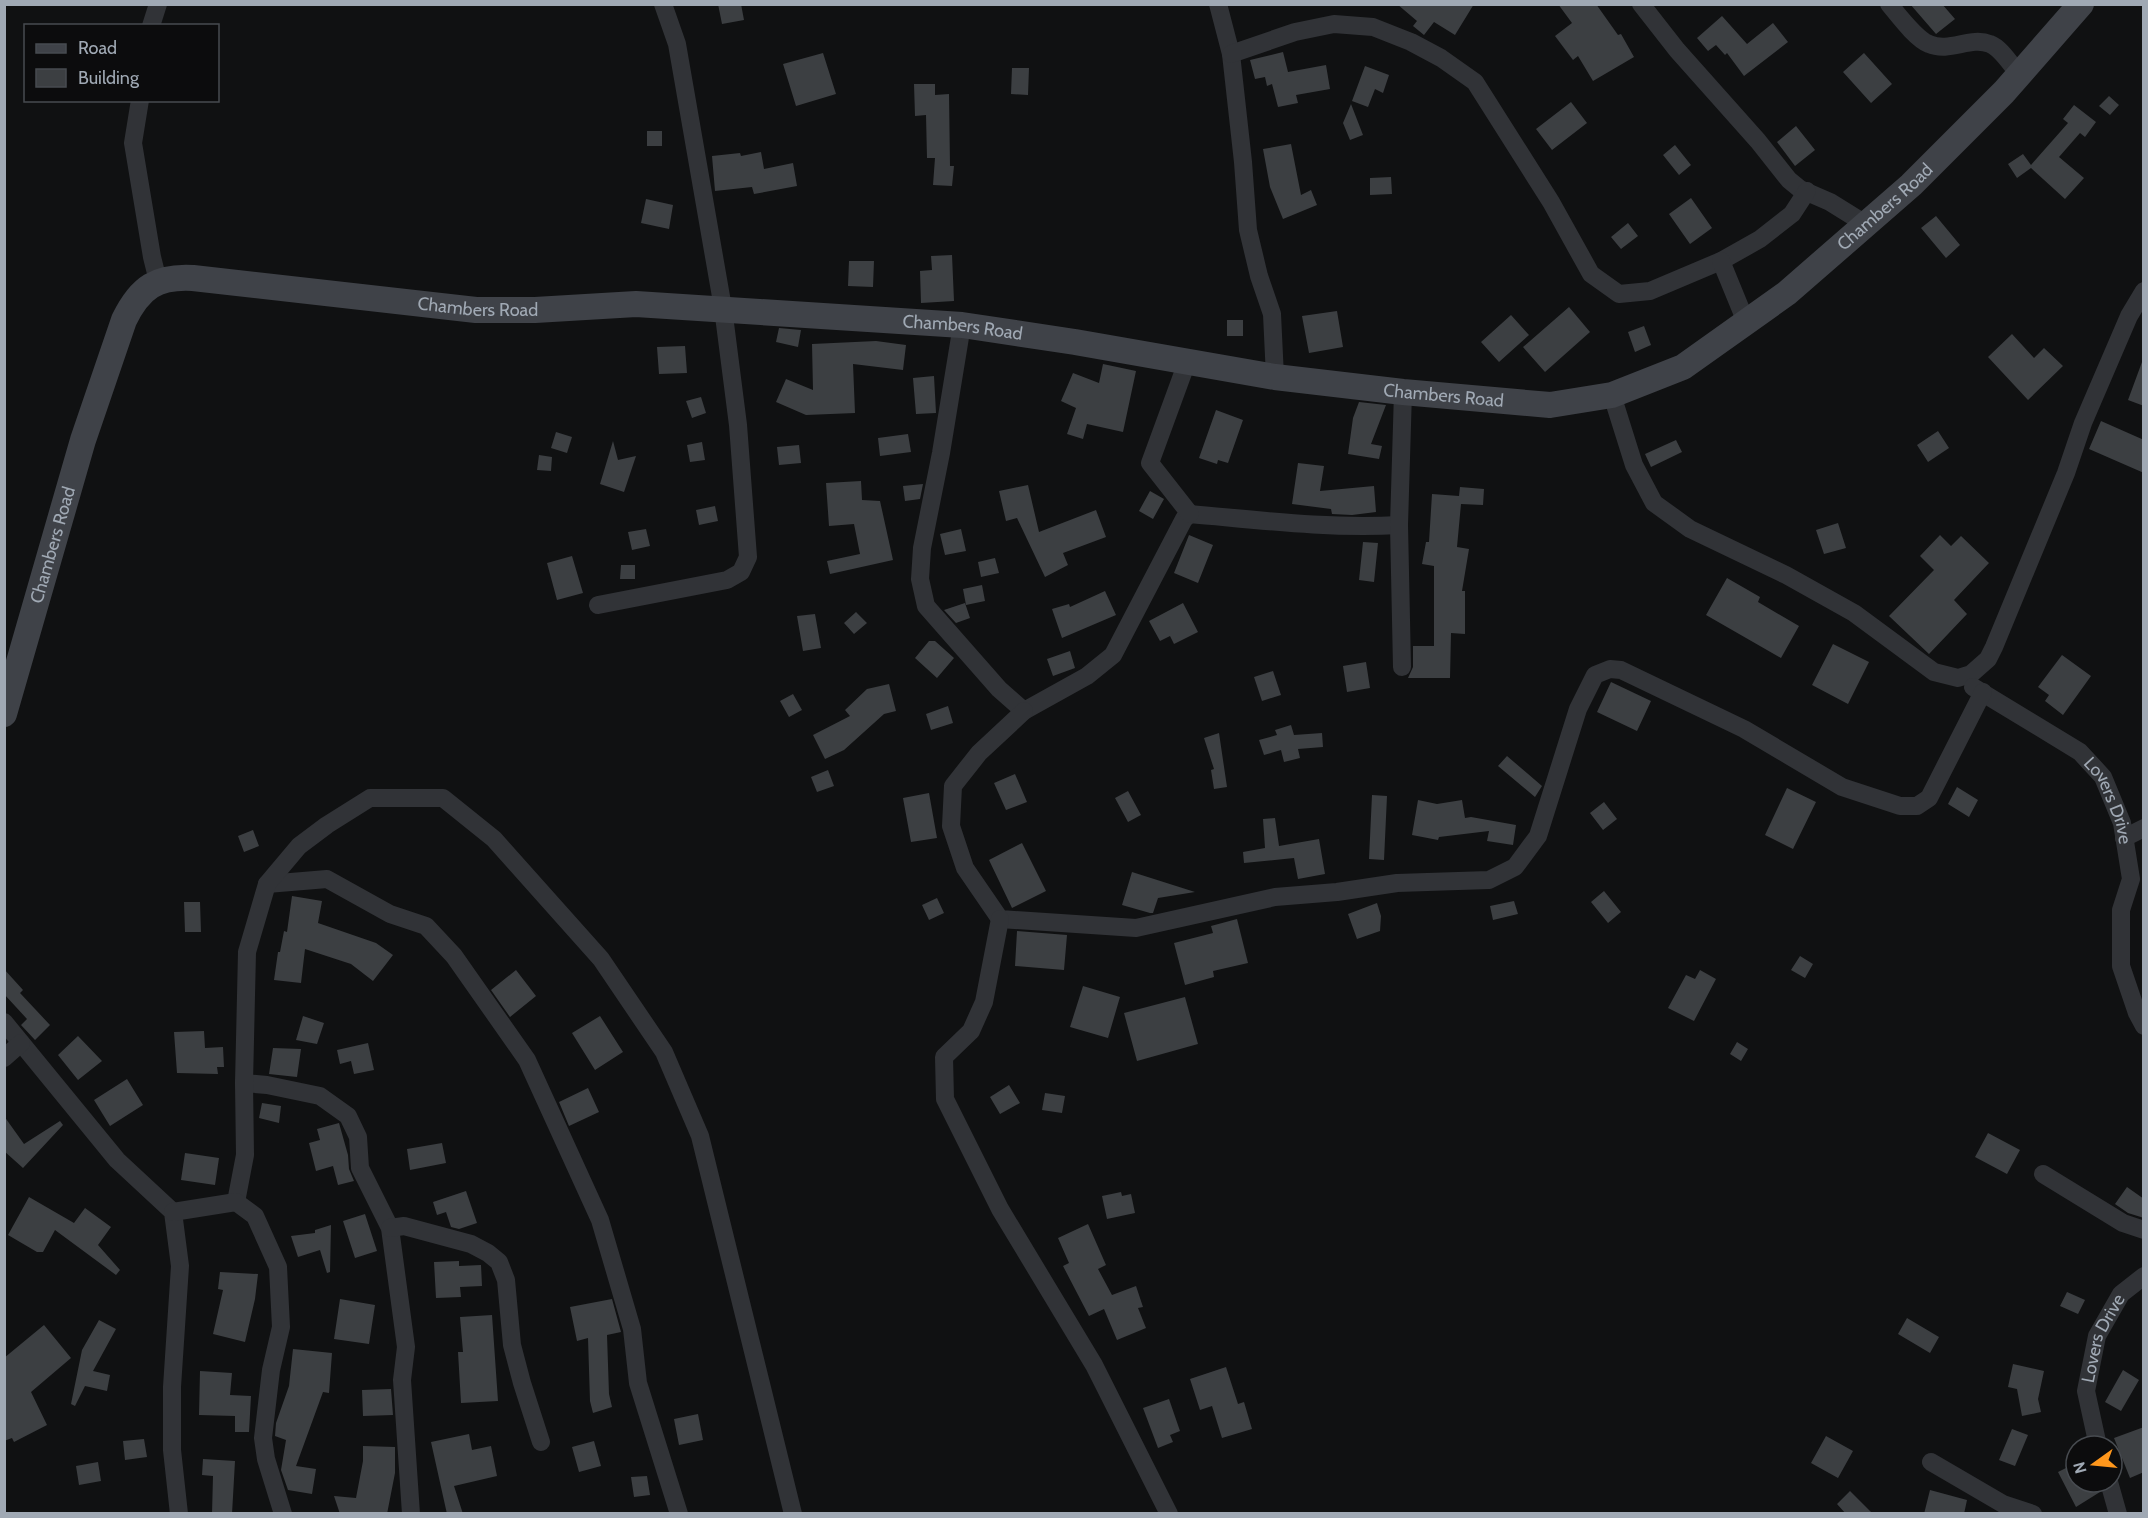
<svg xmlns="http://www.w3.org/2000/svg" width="2148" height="1518" viewBox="0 0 2148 1518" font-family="Cabin,sans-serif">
<rect width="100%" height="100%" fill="#101112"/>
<path fill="#3c3f42" d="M718,4H741L744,20L722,24Z
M1397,4H1474L1455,35L1434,22L1424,35L1413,26L1417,21Z
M1558,4H1596L1618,35L1621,34L1634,57L1593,81L1578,56L1573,60L1555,36L1572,23Z
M1910,4H1942L1955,19L1936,34Z
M1722,16L1747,44L1773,23L1788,42L1744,76L1727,53L1725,55L1716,45L1708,51L1697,38Z
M1283,52L1288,72L1326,65L1330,89L1296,95L1298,103L1278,107L1272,84L1267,86L1265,77L1255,79L1250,60Z
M823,53L836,94L796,106L783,64Z
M1864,53L1892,84L1871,103L1843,72Z
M1365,66L1389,75L1383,93L1375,89L1368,107L1352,101Z
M1012,68H1029L1028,95L1011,94Z
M914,84H935V95L949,94L950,166H954L952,186L933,185L935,158H927L926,115L915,116Z
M2109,96L2119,105L2110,115L2099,106Z
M1571,102L1587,123L1552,150L1536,129Z
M1351,104L1363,135L1350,140L1343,123Z
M2074,105L2096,122L2085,137L2080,133L2059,157L2084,178L2065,199L2031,168L2017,178L2008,164L2023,154L2031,165L2068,123L2063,119Z
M1796,126L1815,150L1795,166L1777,142Z
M647,131H662V146H647Z
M1291,144L1301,195L1311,190L1317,205L1283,219L1270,187L1263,149Z
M1675,145L1691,165L1679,175L1663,155Z
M761,152L764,169L793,163L797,186L754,194L752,187L715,191L712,156L740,153L741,156Z
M1391,177L1392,194L1370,195V178Z
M1691,198L1712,228L1690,244L1669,214Z
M646,199L673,205L669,229L641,223Z
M1936,216L1960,245L1946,258L1921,228Z
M1628,223L1638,236L1621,249L1611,237Z
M952,255L954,301L921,303L920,271L932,270L931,256Z
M849,261H874L873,287L848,286Z
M1569,307L1590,332L1545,372L1523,347Z
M1337,311L1343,347L1309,353L1302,316Z
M1511,315L1529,335L1499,362L1481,342Z
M1227,320H1243V336H1227Z
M1644,326L1651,345L1635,352L1628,332Z
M779,328L801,330L798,347L776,342Z
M2012,334L2034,358L2044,348L2063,366L2028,400L1988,357Z
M876,341L906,345L903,370L853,364L855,413L806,415L776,402L786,379L813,390L812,344Z
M685,346L687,373L659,374L657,347Z
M2142,362L2144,363V406L2128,400Z
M1103,364L1136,371L1123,432L1087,424L1083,439L1067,434L1076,408L1061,401L1073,373L1099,383Z
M934,376L936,413L916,414L913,378Z
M701,397L706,413L692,418L686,401Z
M1359,402L1386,405L1371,444L1382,446L1379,459L1348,454L1353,418Z
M1216,410L1243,420L1228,463L1218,460L1217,464L1199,458Z
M2101,421L2144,440V473L2089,449Z
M1938,431L1949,448L1928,462L1917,445Z
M556,432L572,437L567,453L551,448Z
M908,434L911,452L880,456L878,438Z
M1676,440L1682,452L1651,467L1645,454Z
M613,441L618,460L636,456L624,492L600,484Z
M702,442L705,460L690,462L687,445Z
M799,445L801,463L779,465L777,447Z
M539,455L552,457L551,471L537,470Z
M1298,463L1324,466L1320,491L1374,486L1376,512L1352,515L1332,514L1331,509L1292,504Z
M861,481L862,500L880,501L893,560L830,574L827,561L860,554L854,524L829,526L826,483Z
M923,484L920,499L905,501L903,486Z
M1028,485L1039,532L1096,510L1106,537L1063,553L1068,565L1045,577L1017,518L1006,521L999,491Z
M1460,487L1484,489L1483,505L1461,504L1457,547L1469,549L1462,591H1465V634L1451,633L1450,678H1408L1413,667V646H1434V566L1422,564L1426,542H1429L1432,494L1459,496Z
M1150,491L1164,499L1153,519L1139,511Z
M715,506L718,521L699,525L696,510Z
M1838,523L1846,548L1824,554L1816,530Z
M646,529L650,546L632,550L628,532Z
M961,529L966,551L945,555L940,534Z
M1189,535L1213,545L1198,583L1174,573Z
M1940,535L1951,546L1961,536L1989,563L1954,600L1967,614L1929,654L1889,616L1934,570L1920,556Z
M1363,542L1378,543L1374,582L1359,580Z
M572,556L583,593L557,600L547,563Z
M995,558L999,573L981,577L978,562Z
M621,565H635V579H620Z
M1727,578L1760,597L1758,602L1799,626L1781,658L1706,615Z
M982,585L985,601L966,605L963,589Z
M1105,591L1116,615L1062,638L1052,609L1069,604L1070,607Z
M965,603L970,618L956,623L944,610Z
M1183,603L1198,632L1174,644L1170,636L1160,641L1149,621Z
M856,612L867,623L854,634L844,623Z
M815,614L821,648L803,651L797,616Z
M929,641H935L954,658L937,678L915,658Z
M1833,644L1869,662L1848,704L1812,685Z
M1070,651L1075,668L1053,676L1047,659Z
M2062,655L2091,676L2063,715L2045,701L2049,695L2038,687Z
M1366,662L1370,688L1347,692L1343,666Z
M1273,671L1281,695L1262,701L1254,677Z
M1611,682L1651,701L1637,731L1597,712Z
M889,684L896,711L884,714L844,750L825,759L813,735L850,716L845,710L867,689Z
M793,694L802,710L789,717L780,701Z
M948,706L953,723L931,730L926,714Z
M1291,725L1294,735L1322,733L1323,747L1298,749L1300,758L1284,762L1281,750L1264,755L1259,740L1277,735L1275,730Z
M1219,733L1227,787L1214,789L1211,770L1214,769L1204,738Z
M1507,756L1542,786L1535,797L1498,766Z
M828,770L834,786L817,792L811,777Z
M1015,774L1027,802L1006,810L994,783Z
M1957,787L1978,800L1969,817L1948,804Z
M1787,788L1816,802L1793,849L1765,835Z
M1128,791L1141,815L1128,822L1115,798Z
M929,793L937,838L911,842L903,798Z
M1372,795L1387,796L1384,860L1369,859Z
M1418,800L1437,804L1462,800L1465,818L1471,817L1516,825L1513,845L1487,841L1489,831L1439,837L1438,840L1412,835Z
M1604,802L1617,819L1603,830L1590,813Z
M1275,818L1279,846L1319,839L1325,874L1298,879L1294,858L1244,863L1243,852L1265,848L1263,819Z
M253,830L259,846L244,852L238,836Z
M1022,843L1046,891L1012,908L989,860Z
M1132,872L1195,892L1158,898L1153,913H1150L1122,905Z
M1604,891L1621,912L1608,923L1591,902Z
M292,896L322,901L318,923L376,943L393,955L373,981L351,964L305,949L301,983L274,980L278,952H280L284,931L287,932Z
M937,898L944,913L929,920L922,905Z
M1514,901L1518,914L1493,920L1490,906Z
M184,902H200L201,932H185Z
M1377,903L1381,916L1380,931L1357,939L1348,914Z
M1237,919L1248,963L1213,971L1214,977L1185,985L1174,943L1213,933L1211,926Z
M1017,931L1067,935L1064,970L1015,966Z
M1800,956L1813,964L1805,978L1791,970Z
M4,969L23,990L20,993L50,1025L35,1040L21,1025L27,1019L4,994Z
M516,970L536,996L510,1017L491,990Z
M1700,970L1716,979L1694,1021L1668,1008L1686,975L1695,979Z
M1083,986L1120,997L1108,1038L1070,1027Z
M1185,997L1198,1044L1137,1061L1124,1013Z
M303,1016L324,1023L317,1044L296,1040Z
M600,1016L623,1052L595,1070L572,1033Z
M204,1031L205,1048L223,1047L224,1067H217L218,1074L177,1073L174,1032Z
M78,1036L102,1061L78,1080L58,1055Z
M1737,1042L1748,1049L1741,1061L1730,1054Z
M368,1043L374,1070L354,1074L351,1061L340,1064L337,1050Z
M273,1048L301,1049L297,1077L269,1074Z
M127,1079L143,1105L110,1126L94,1100Z
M1009,1085L1020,1103L1000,1114L990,1097Z
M588,1088L599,1112L569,1126L559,1102Z
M1045,1093L1065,1096L1062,1113L1042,1110Z
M262,1103L281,1106L279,1123L259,1118Z
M4,1116L24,1144L60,1121L63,1125L23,1168L4,1151Z
M339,1123L348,1155L349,1169L354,1181L338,1185L333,1166L316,1171L309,1143L320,1140L317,1129Z
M1988,1133L2020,1150L2007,1174L1975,1157Z
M442,1143L446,1163L410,1170L407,1149Z
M185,1153L219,1158L215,1185L181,1180Z
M2127,1187L2144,1199V1218L2128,1213L2115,1204Z
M466,1191L477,1223L459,1229L451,1227L446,1212L437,1215L433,1202Z
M1121,1192L1122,1196L1131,1194L1135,1213L1107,1219L1102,1196Z
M29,1197L74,1223L85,1208L111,1227L98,1245L120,1270L116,1275L55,1230L43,1252H37L8,1235Z
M365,1214L377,1251L355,1258L343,1221Z
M1088,1224L1106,1265L1098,1269L1112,1295L1136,1286L1143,1307L1138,1308L1146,1328L1117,1340L1104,1309L1089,1316L1063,1266L1069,1263L1058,1238Z
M331,1225L330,1272L327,1273L320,1250L298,1257L291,1236L315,1233V1230Z
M459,1261V1266L481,1265L482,1286L460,1287L461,1297L436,1298L434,1262Z
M220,1272L258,1274L255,1299L245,1342L213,1334L223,1290L218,1289Z
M2067,1292L2085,1300L2078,1314L2060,1306Z
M340,1299L375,1305L369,1344L334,1339Z
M612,1299L621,1332L607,1335L609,1394L612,1407L593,1413L590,1401L588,1338L577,1341L570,1307Z
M492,1315L498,1401L461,1403L458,1352H463L460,1317Z
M1907,1318L1939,1337L1930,1353L1898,1334Z
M99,1320L116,1329L93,1371L110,1375L107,1391L85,1386L75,1406L71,1404L82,1350Z
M44,1325L71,1358L31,1392L47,1425L14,1442L12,1438L4,1441V1358Z
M293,1349L332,1353L329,1393L323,1392L296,1466L316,1469L312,1494L288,1490L281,1470L286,1440L275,1436L276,1423L289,1386Z
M2013,1364L2044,1371L2038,1399L2041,1412L2022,1416L2017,1389L2008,1387Z
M1226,1367L1238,1404L1244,1402L1252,1429L1222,1438L1212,1406L1200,1410L1190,1379Z
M2123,1370L2139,1380L2121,1411L2105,1402Z
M200,1371L232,1373L230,1395L251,1396L249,1432H235V1416L199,1415Z
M391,1389L393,1415L363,1416L362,1390Z
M1169,1399L1180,1431L1170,1435L1173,1442L1158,1448L1143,1408Z
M698,1414L703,1440L679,1445L674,1419Z
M2144,1427V1472L2130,1478L2114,1438Z
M2012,1429L2028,1435L2015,1466L1999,1460Z
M469,1434L472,1450L491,1446L497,1476L454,1486L463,1514H447L431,1442Z
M1826,1436L1853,1451L1838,1478L1811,1463Z
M144,1439L147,1457L125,1460L123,1441Z
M594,1441L601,1466L579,1472L572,1447Z
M363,1446L395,1447V1473L387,1514H340L334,1496L356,1498L363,1461Z
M203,1459L235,1461L232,1514H212L213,1476L202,1475Z
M98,1462L101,1481L79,1485L76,1466Z
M2076,1463V1482H2098L2100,1492L2076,1507L2058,1472Z
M647,1476L650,1495L634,1497L631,1477Z
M1930,1490L1967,1500L1964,1514H1924Z
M1850,1491L1873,1514H1846L1837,1504Z"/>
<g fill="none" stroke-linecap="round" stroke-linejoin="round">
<g stroke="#313337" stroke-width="18">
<path d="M1218,4L1231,54L1243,162L1248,230L1259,276L1272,314L1275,377"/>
<path d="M1641,4L1677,50L1758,141L1789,180L1800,189L1830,202L1867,225"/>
<path d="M1889,4C1899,16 1916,39 1929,44C1950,53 1970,36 1990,44C2001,48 2011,65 2019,74"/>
<path d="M151,26L158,4"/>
<path d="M1231,54L1295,32L1334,24L1373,27L1411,42L1441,58L1475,82L1551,202L1591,274L1619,294L1650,291L1721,261L1760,239L1792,214L1807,191"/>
<path d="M140,100L133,143L152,257L158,281"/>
<path d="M1721,261L1746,322"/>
<path d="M962,325L941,453L922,548L920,579L926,606L999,689L1024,711L1087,676L1113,655L1184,519L1190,514C1259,520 1329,529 1399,525"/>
<path d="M1187,362L1150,463L1190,514"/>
<path d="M1612,395L1634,465L1654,503L1690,529L1786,575L1854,613L1934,672L1958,678L1971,674L1988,659L1994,647L2066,473L2083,423L2129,316L2144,291"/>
<path d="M598,605L727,580L741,572L748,557L738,425L723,308L677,44L663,4"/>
<path d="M1402,667L1399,525L1403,392"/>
<path id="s1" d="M1973,687L2080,752L2103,777L2122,823L2131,879L2121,910V966L2137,1013L2144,1026"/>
<path d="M1024,711L979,753L953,786L951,826L965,868L1000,919L1136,928L1275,897L1337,892L1397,883L1489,880L1515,867L1538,836L1578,709L1595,675L1610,669L1621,670L1744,729L1842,787L1900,806H1917L1929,798L1983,692"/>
<path d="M2124,838L2144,828"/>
<path d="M267,884L327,879L390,914L426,926L454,956L527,1060L600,1220L632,1329L638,1383L679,1514"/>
<path d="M1000,919L984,1002L971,1031L944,1057L945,1099L1000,1209L1094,1365L1169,1514"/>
<path d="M4,1022L117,1160L173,1212L180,1266L172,1387V1450L179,1514"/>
<path d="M4,1058L21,1043"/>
<path d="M244,1083L267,1085L320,1096L348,1116L358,1137L360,1168L390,1228L406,1347L402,1380L411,1514"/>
<path d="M2043,1174L2123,1223L2144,1230"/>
<path d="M236,1202L245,1155L244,1083L247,952L267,884L299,846L327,825L370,798H443L494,839L601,959L664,1052L700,1136L793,1514"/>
<path d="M173,1212L236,1202L255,1216L278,1267L281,1327L271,1370L263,1438L266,1459L283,1514"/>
<path d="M390,1228L404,1226L471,1244L488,1253L499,1262L506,1280L512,1345L522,1383L541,1442"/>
<path id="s2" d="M2098,1446L2086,1391L2097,1336L2121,1294L2144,1276"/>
<path d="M1931,1462L2003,1504L2033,1514"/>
<path d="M2109,1482L2118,1514"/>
</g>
<path stroke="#3f4248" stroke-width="26" id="s3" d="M4,714L83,440L124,320C140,287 157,276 193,278L476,310H535L636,304L962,325L1075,342L1275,377L1403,392L1550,405L1612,395L1683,367L1787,293L1911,185L2004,92L2081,4"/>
</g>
<g text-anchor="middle" stroke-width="5" stroke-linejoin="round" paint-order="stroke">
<g font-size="18" fill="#a0a9b4" stroke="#0c0c0d">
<text dy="6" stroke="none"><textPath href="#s3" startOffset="2262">Chambers Road</textPath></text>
<text dy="6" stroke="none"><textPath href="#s3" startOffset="786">Chambers Road</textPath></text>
<text dy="6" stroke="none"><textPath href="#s3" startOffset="1272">Chambers Road</textPath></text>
<text dy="6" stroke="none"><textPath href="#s3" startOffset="1758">Chambers Road</textPath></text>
<text dy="6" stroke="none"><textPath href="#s3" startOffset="176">Chambers Road</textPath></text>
<text dy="6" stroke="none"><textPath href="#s1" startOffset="183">Lovers Drive</textPath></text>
<text dy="6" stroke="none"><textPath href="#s2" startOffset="112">Lovers Drive</textPath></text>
</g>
</g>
<rect width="2148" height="1518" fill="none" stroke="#a0a9b4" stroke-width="12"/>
<rect x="24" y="24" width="195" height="78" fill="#0c0c0d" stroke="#474b50" stroke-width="1.5"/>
<rect x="36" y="44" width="30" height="9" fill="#3f4248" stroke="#474b50" stroke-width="1.5"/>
<text x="78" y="54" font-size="18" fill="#a0a9b4">Road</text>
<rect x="36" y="69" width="30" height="18" fill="#3c3f42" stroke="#474b50" stroke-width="1.5"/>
<text x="78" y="84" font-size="18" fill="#a0a9b4">Building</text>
<g transform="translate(2094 1464) rotate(255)"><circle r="28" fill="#0c0c0d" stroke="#474b50" stroke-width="1.5"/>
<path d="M0-4.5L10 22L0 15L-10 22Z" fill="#ff971c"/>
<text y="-9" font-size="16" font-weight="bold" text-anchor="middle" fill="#a0a9b4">N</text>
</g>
</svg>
